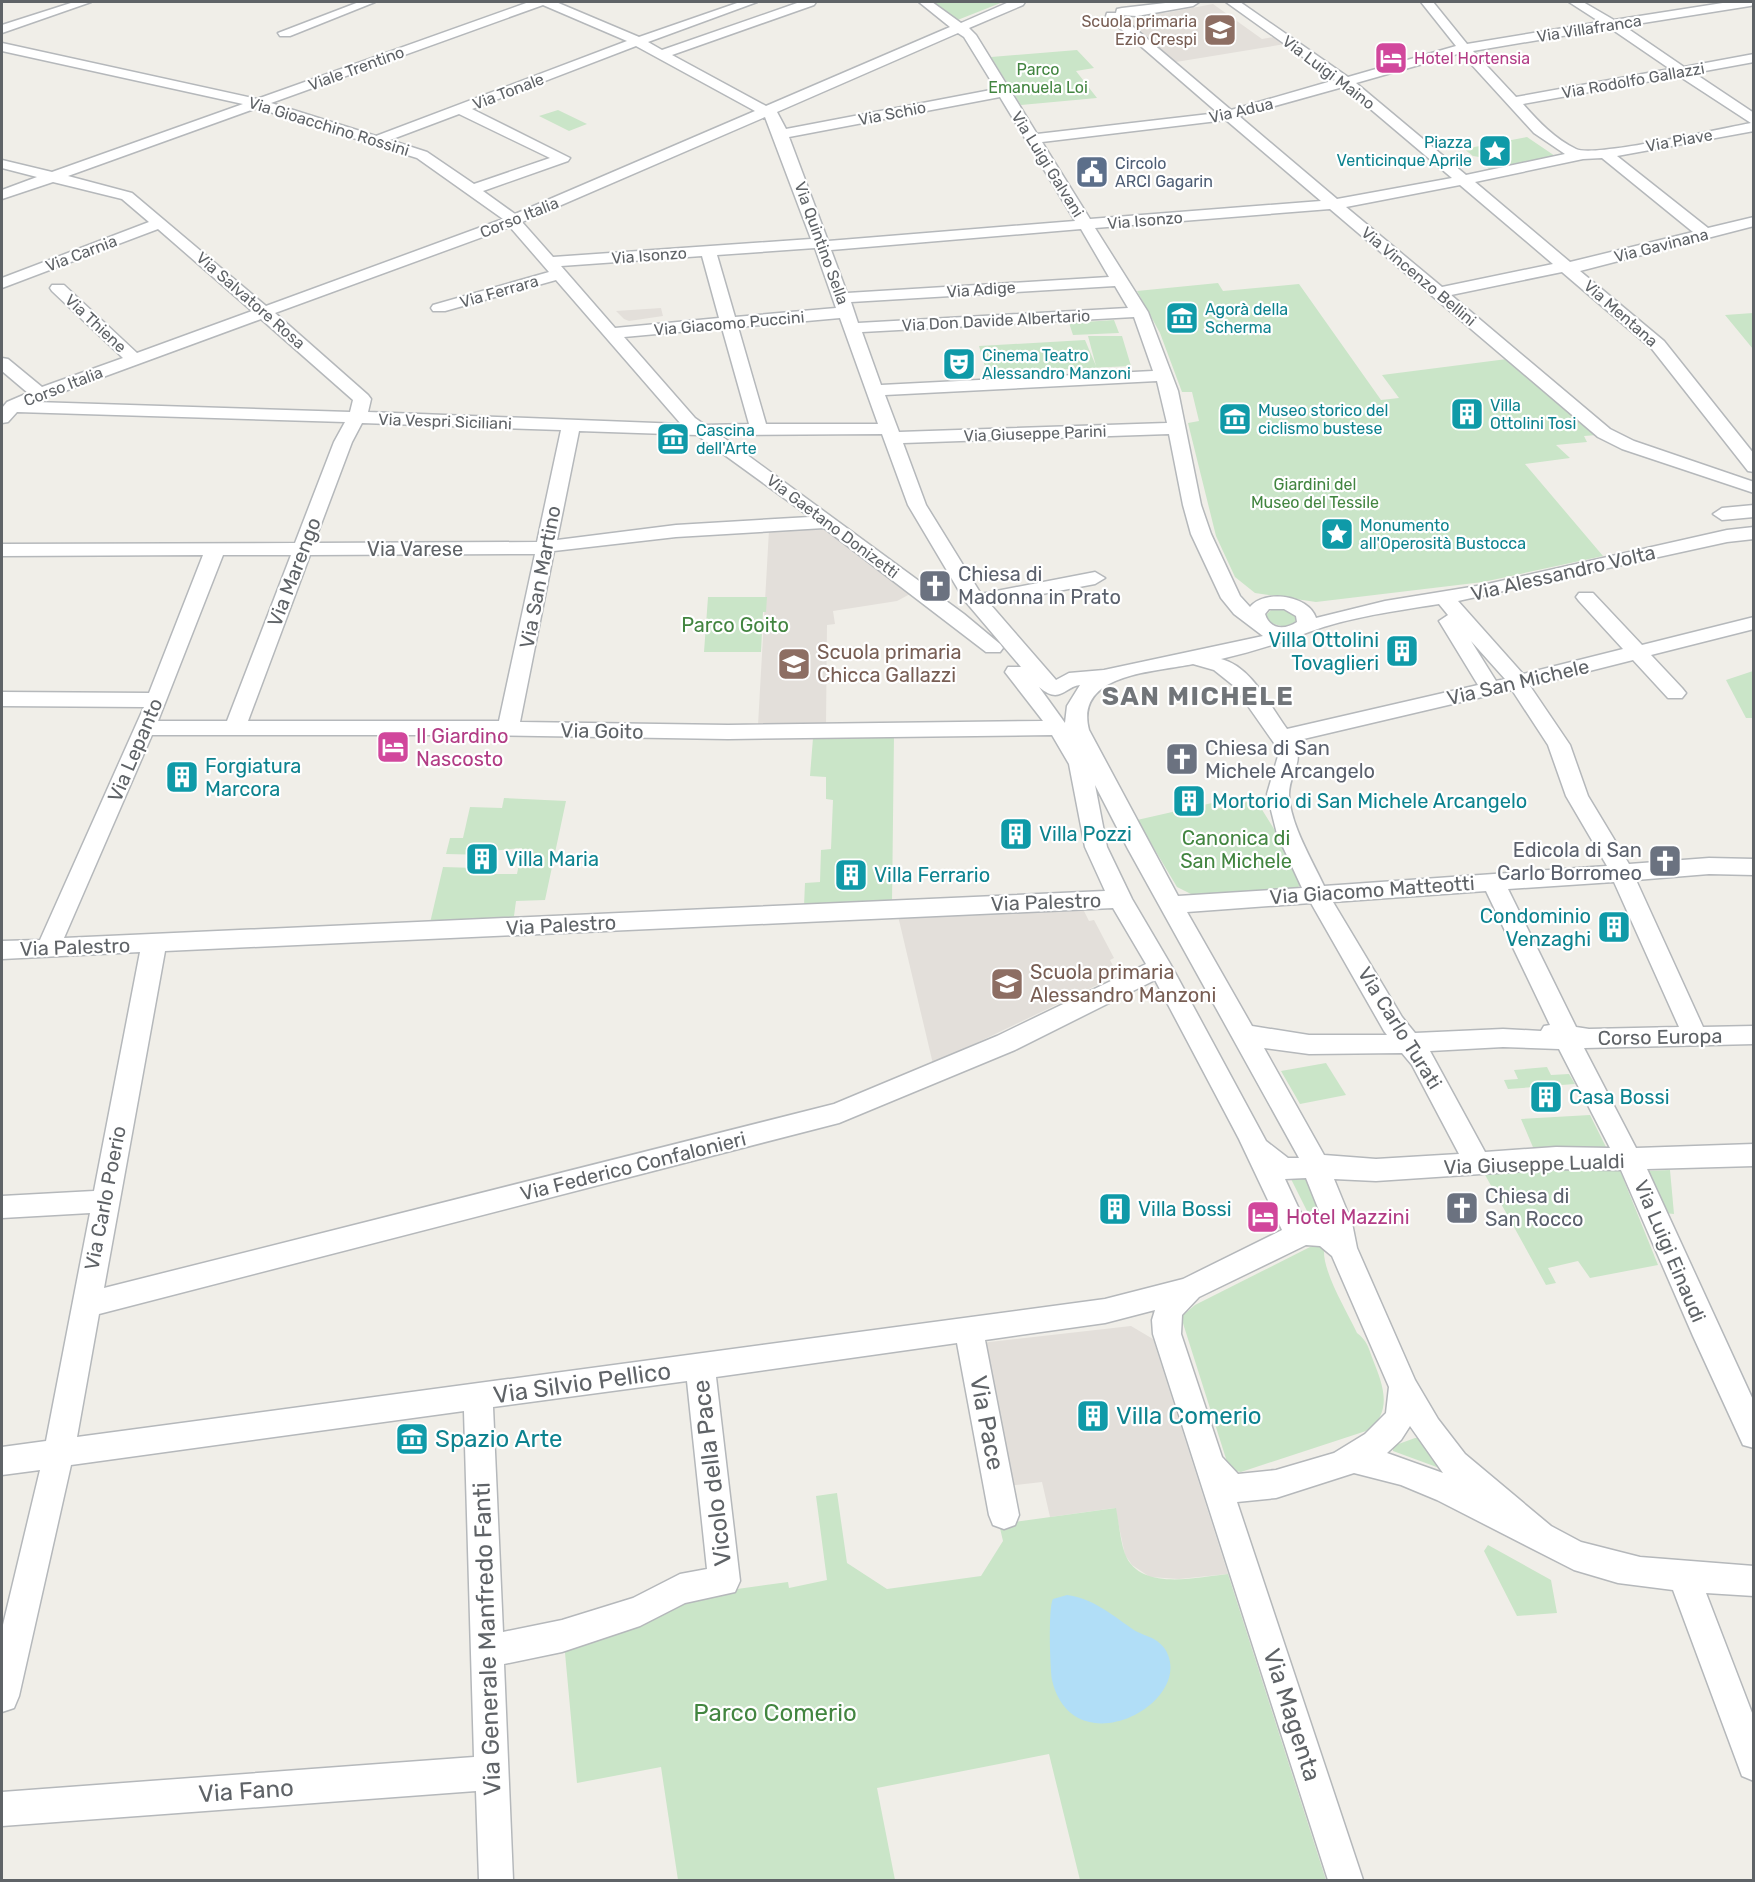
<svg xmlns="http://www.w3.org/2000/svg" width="1755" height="1882" viewBox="0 0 1755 1882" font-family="Rubik,sans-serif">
<rect width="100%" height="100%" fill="#f0eee8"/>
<path fill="#e3dfda" d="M1213,4L1262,39L1274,37L1285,44L1176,62L1126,21L1149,17L1146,14L1161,11L1165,13Z
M661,308L663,316L629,321L624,319L616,311Z
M827,529L912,593L897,601L833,611L835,624L827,625L826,725H758L769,530Z
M1082,907L1089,921L1094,920L1114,958L1110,960L1118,975L933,1064L898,916Z
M1131,1326L1153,1339L1228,1574L1179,1579L1150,1577L1132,1565L1125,1555L1115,1508L1050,1517L1042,1482L1006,1486L981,1343Z"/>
<path fill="#cae5c8" d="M927,2H1003L955,21Z
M1077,50L1094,68L1076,71L1097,98L1021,105L991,57Z
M558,110L587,124L569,131L539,116Z
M1527,137L1555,156L1489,169L1479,160L1485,158L1473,156L1464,149Z
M1218,283L1223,291L1299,284L1381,400L1399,398L1382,375L1507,359L1597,435L1584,436L1587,442L1556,445L1570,458L1525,464L1603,556L1483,582L1316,602L1255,593L1235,577L1216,536L1188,423L1199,421L1192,392H1182L1160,333L1137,291Z
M1753,313H1754L1753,349L1725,315Z
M1114,320L1119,333L1073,335L1069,323Z
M1088,336H1122L1131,366L987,373L979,346L1085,340L1096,366Z
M708,597H767L766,612H763L761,652H704Z
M1279,608L1295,615L1296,623L1285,627L1270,623L1266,615L1271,610Z
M1753,671V718H1746L1726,680Z
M894,736L892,902L804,906L805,883L820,882L821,850L831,849L833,800L826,799V777L810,776L813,738Z
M504,798L566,801L545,900L516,901L514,916H517V919L430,923L443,867L476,868V874H517L522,848L490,851L488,855L446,854L450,838H463L470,807L502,808Z
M1256,800L1274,829L1301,883L1297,889L1195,896L1177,887L1137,820L1212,803L1216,809Z
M1326,1063L1346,1095L1300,1104L1281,1071Z
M1547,1067L1551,1075L1569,1074L1575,1084L1508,1089L1504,1080L1518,1079L1514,1070Z
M1590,1115L1608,1151L1535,1152L1521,1119Z
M1564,1166L1619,1168L1658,1265L1590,1278L1578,1261L1548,1268L1556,1283L1546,1285L1484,1173Z
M1670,1170L1674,1214L1664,1213L1646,1171Z
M1308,1176L1331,1227L1312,1221L1291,1179Z
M1321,1245L1324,1248C1322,1272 1347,1311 1357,1333C1367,1340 1369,1349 1373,1360C1383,1385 1394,1413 1366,1431L1241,1472L1234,1471L1228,1465L1181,1317L1195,1305L1310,1247Z
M1415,1438H1419L1442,1469L1393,1451V1446Z
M837,1493L847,1563L887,1589L981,1576L1003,1541L999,1524L1116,1508C1119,1523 1120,1540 1125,1554C1140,1592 1197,1577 1228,1574L1326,1880H1080L1049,1754L877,1788L895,1880H678L661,1767L577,1783L564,1642L723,1591L788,1582L789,1588L827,1580L816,1496Z
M1488,1545L1551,1580L1557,1613L1517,1616L1484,1551Z"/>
<path fill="#b1def7" d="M1067,1595C1092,1598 1111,1614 1131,1628C1143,1637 1155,1635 1165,1649C1198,1702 1073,1769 1052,1680C1050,1668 1048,1607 1053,1599Z"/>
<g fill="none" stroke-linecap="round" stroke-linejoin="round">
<defs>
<path id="minor" d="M74,2H91L2,33V25Z
M359,2H375L290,36H280L278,33Z
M529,2H556L639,37L740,2H757L648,42L662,50L800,2H816L814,5L672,55L766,106L950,27L919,2H932L961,23L1009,2H1025L1023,5L969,28L976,35L1037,134L1218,113L1106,16L1107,13H1116L1117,9L1122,8L1174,2H1199L1193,6L1137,16L1119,15L1231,110L1335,80L1226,2H1240L1348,77L1456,46L1421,2H1433L1467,44L1600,22L1569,2H1583L1614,20L1729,2H1754V5L1750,6L1624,26L1684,67L1754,54V62L1694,73L1754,113V131L1617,156L1708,228L1754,217V226L1580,271L1664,341L1754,454V472L1748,471L1652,349L1562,272L1451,295L1610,429L1634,441L1754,482V493L1622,449L1598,437L1330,209L1095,228L1148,312L1178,391L1201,505L1211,534L1240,596L1250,607C1264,589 1309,595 1316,618L1385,601L1483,585L1727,530L1754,527V539L1727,542L1458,601L1523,674L1623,649L1579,601L1576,597L1579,593H1593L1642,645L1754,617V629L1651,655L1682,688L1686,693L1682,698H1668L1633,660L1530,686L1570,745L1588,796L1629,864L1709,858L1754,859V875L1709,874L1636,880L1703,1027L1754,1026V1044L1584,1048L1636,1148L1754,1144V1166L1647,1169L1754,1402V1448L1743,1445L1693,1336L1621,1170L1556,1169L1376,1181L1334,1179L1352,1223L1357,1248L1415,1380L1438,1419L1465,1454L1551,1526L1581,1542L1640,1557L1754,1566V1596L1706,1593L1754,1718V1781L1742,1776L1673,1590L1618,1583L1574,1570L1437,1500L1401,1485L1354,1473L1276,1498L1237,1502L1363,1880H1328L1153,1334L1152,1320L1155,1310L1105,1323L985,1340L1019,1515L1015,1525L1004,1529L993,1525L989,1515L957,1343L716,1377L740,1581L735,1592L685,1603L640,1626L562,1652L504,1664L513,1880H479L476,1791L2,1826V1792L474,1757L464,1411L71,1465L19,1696L14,1708L2,1712V1629L40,1470L2,1475V1447L46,1441L90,1213L2,1218V1196L94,1191L140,952L2,959V941L40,940L144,707L2,706V692L149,693L203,555L2,556V544L295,543L334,442L345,422L17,412L8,422L2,423V408L7,402L28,393L2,371V358L8,359L42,387L123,358L52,291L50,288L52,285H64L137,353L252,311L158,229L2,288V278L149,222L122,199L53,182L2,199V190L37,177L2,168V160L52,172L243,104L2,51V43L257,99ZM543,5L627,41L376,136L271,103ZM1610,28L1670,69L1516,97L1473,51ZM958,33L964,37L996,89L786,129L777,112ZM636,46L755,111L515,214L483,191L568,161L570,158L472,109ZM1461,53L1534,133L1565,154L1466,175L1356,83ZM1679,76L1751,123C1723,128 1594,158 1576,149C1555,139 1538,121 1523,104ZM1343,87L1348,90L1452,178L1337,199L1239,116ZM1000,97L1075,221L828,241L789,137ZM257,108L417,158L503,219L266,306L132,193L68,176ZM459,114L550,158L474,184L427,152L390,140ZM765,117L811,239L553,257L522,222ZM1226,120L1321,201L1090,219L1042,142ZM1602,158L1693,232L1570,262L1475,182L1583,159ZM1460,185L1553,264L1442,287L1346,207ZM510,227L549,272L433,305L431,308L433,311H445L556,280L681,424L368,412L371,399L368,395L275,313ZM1081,229L1109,277L847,293L831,250ZM815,248L836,308L735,317L717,255ZM702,256L719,318L615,328L561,266ZM1115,286L1128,308L858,323L851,302ZM1134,317L1153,371L881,385L862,332ZM840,318L878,424H766L738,327ZM261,319L353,400L350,412L35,402ZM722,328L749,424L705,425L695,418L624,337ZM1157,381L1167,423L899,432L885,395ZM362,423L561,430L537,542L314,543L352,442ZM579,431L697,435L810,517L676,525L557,540ZM882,434L908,505L965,601L1021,667H1008L1005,672L1043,721L728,725L520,722L554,551L676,537L824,528L986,652H1000L1003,648L1000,644L964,614L720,435ZM1169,434L1183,505L1191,534L1221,598L1234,614L1263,636L1104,670L1069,673L1056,680L990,604L1095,584L1105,578L1095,572L981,594L926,505L903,443ZM535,554L499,721H248L310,555ZM223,555H291L227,721H158ZM1439,604L1448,615L1439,621L1478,685L1287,729C1270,706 1251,666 1221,659C1252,652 1280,643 1309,632C1349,617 1396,611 1439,604ZM1269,609H1284L1296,616L1297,622C1285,630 1270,630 1265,614ZM1471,641L1505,679L1496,681ZM1193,664L1214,670L1234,686L1274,743L1278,756L1267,794L1277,834L1302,888L1178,896L1089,730C1074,673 1156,672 1193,664ZM1080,685L1067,706L1065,723L1039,687C1060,705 1064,687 1080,685ZM1512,690L1548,745L1566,796L1607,866L1324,886C1312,860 1290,824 1289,795C1289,773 1304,765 1295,741ZM152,735H475L728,739L1052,735L1069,764L1085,847L1105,891L64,938ZM1095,785L1128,849L1299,1158H1288L1266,1141L1172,967L1132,899L1107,847ZM1614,882L1679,1027L1589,1029L1576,1027L1508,889ZM1486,891L1550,1025L1544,1026L1541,1031L1503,1029L1415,1033L1402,1017L1333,902ZM1311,903L1384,1031L1387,1035H1309L1252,1026L1187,912ZM1113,908L1146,964L997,1036L834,1104L104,1288L165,951ZM1155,980L1239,1139L1282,1230L1183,1279L1105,1299L77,1437L99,1314L839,1123L1015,1050ZM1503,1047L1559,1049L1610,1148L1556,1147L1485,1152L1430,1051ZM1264,1048L1309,1054L1402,1053L1412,1065L1459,1154L1376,1159L1324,1155ZM1306,1178L1324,1223L1305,1222L1285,1179ZM1306,1245L1320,1246L1332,1256L1389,1387L1386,1413L1365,1434L1334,1453L1276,1470L1238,1474L1222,1457L1181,1334L1182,1315L1199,1297ZM687,1381L707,1569L680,1574L633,1598L562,1620L503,1632L493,1407ZM1410,1426L1443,1473L1387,1453L1401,1440Z
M1754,505V517L1722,520L1713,514L1722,508Z"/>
</defs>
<use href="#minor" stroke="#b5b8bb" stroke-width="3"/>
<use href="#minor" fill="#fff" fill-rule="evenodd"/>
</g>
<defs>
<symbol id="school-square" viewBox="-11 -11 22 22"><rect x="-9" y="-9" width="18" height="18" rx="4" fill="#8d6e63" stroke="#fff"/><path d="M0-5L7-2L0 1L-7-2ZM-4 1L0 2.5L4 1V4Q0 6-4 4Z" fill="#fff"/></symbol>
<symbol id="hotel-square" viewBox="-11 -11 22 22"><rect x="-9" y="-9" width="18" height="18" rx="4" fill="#d1479c" stroke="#fff"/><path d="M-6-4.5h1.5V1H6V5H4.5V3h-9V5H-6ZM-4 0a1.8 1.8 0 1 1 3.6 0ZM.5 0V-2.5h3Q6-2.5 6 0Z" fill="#fff"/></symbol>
<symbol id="sight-square" viewBox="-11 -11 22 22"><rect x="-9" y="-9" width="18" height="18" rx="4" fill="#0f9aa8" stroke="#fff"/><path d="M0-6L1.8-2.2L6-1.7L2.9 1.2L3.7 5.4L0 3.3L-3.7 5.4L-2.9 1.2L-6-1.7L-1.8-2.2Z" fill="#fff"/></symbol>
<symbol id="civic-square" viewBox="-11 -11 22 22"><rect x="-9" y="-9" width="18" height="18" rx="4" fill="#5c6f8a" stroke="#fff"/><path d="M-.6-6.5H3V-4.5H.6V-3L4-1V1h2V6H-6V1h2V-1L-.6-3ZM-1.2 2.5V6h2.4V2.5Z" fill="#fff"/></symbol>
<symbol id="museum-square" viewBox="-11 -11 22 22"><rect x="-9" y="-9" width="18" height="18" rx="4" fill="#0f9aa8" stroke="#fff"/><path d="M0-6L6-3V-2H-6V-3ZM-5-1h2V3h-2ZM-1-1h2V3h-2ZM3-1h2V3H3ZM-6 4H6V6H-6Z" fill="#fff"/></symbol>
<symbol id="theatre-square" viewBox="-11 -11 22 22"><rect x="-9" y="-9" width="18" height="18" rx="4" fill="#0f9aa8" stroke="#fff"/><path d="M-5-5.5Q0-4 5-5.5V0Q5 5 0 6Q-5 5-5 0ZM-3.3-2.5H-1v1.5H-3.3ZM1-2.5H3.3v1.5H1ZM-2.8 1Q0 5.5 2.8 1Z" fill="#fff"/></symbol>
<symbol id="building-square" viewBox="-11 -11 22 22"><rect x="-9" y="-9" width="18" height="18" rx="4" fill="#0f9aa8" stroke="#fff"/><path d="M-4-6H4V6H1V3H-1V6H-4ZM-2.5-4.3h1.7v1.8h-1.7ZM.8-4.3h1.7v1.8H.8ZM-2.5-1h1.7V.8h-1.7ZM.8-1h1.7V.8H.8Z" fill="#fff"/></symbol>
<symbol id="church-square" viewBox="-11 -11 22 22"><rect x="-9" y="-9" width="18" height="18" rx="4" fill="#6b7280" stroke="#fff"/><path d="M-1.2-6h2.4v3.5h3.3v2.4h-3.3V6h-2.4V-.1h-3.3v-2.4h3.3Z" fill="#fff"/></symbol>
</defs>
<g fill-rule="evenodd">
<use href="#school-square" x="1201" y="11" width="38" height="38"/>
<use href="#hotel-square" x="1372" y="39" width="38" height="38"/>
<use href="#sight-square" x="1476" y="132" width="38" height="38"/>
<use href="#civic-square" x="1073" y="153" width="38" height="38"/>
<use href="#museum-square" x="1163" y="299" width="38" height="38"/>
<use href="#theatre-square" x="940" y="345" width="38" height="38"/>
<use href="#building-square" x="1448" y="395" width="38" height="38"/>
<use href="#museum-square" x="1216" y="400" width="38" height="38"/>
<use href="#museum-square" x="654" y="420" width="38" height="38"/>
<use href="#sight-square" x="1318" y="515" width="38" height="38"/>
<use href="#church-square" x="916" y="567" width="38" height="38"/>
<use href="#building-square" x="1383" y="632" width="38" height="38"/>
<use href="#school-square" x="775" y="645" width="38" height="38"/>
<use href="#hotel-square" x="374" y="728" width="38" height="38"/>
<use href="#church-square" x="1163" y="740" width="38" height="38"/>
<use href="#building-square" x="163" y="758" width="38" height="38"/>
<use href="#building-square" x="1170" y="782" width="38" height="38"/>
<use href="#building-square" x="997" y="815" width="38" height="38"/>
<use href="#building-square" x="463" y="840" width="38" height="38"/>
<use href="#church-square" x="1646" y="842" width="38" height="38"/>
<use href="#building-square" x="832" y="856" width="38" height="38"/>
<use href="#building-square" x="1595" y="908" width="38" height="38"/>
<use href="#school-square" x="988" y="965" width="38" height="38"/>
<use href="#building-square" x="1527" y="1078" width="38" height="38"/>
<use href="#church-square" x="1443" y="1189" width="38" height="38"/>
<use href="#building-square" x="1096" y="1190" width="38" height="38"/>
<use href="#hotel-square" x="1244" y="1198" width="38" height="38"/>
<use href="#building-square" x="1074" y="1397" width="38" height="38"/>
<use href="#museum-square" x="393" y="1420" width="38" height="38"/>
</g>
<g text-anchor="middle" stroke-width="4.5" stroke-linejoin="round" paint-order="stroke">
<g font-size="16" fill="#785e54" stroke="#fff" text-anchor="end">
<text x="1197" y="27">Scuola primaria<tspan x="1197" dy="18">Ezio Crespi</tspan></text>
</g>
<g font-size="16" fill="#5f6367" stroke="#fff">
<text transform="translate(1589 28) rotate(-9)" y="6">Via Villafranca</text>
<text transform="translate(356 68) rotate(-20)" y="6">Viale Trentino</text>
<text transform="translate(1329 72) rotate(37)" y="6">Via Luigi Maino</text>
<text transform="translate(1633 80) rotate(-10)" y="6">Via Rodolfo Gallazzi</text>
<text transform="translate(508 91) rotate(-21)" y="6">Via Tonale</text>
<text transform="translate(1241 110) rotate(-13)" y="6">Via Adua</text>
<text transform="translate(892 113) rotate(-11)" y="6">Via Schio</text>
<text transform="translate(329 126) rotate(17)" y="6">Via Gioacchino Rossini</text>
<text transform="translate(1679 140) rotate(-10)" y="6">Via Piave</text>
<text transform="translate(1048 164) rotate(58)" y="6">Via Luigi Galvani</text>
<text transform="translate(519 217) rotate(-22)" y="6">Corso Italia</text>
<text transform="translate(1145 220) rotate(-5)" y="6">Via Isonzo</text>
<text transform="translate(822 243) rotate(70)" y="6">Via Quintino Sella</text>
<text transform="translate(1661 245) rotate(-14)" y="6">Via Gavinana</text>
<text transform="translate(81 253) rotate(-21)" y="6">Via Carnia</text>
<text transform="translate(649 255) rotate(-4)" y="6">Via Isonzo</text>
<text transform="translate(1419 276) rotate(40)" y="6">Via Vincenzo Bellini</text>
<text transform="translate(981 289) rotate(-4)" y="6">Via Adige</text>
<text transform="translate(499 291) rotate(-16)" y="6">Via Ferrara</text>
<text transform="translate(251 300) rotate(41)" y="6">Via Salvatore Rosa</text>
<text transform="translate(1621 313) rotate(41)" y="6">Via Mentana</text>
<text transform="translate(996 320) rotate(-3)" y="6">Via Don Davide Albertario</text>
<text transform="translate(96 323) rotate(43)" y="6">Via Thiene</text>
<text transform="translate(729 323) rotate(-5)" y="6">Via Giacomo Puccini</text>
<text transform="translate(63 386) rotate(-21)" y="6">Corso Italia</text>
<text transform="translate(445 421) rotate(2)" y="6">Via Vespri Siciliani</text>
<text transform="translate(1035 433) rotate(-2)" y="6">Via Giuseppe Parini</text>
<text transform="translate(833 526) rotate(37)" y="6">Via Gaetano Donizetti</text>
</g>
<g font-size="16" fill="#b23c85" stroke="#fff" text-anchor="start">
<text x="1414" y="64">Hotel Hortensia</text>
</g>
<g font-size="16" fill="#428540" stroke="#fff">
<text x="1038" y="75">Parco<tspan x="1038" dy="18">Emanuela Loi</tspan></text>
<text x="1315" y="490">Giardini del<tspan x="1315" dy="18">Museo del Tessile</tspan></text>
</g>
<g font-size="16" fill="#0d838f" stroke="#fff" text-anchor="start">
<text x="1472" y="148" text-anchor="end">Piazza<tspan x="1472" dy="18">Venticinque Aprile</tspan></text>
<text x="1205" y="315">Agorà della<tspan x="1205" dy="18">Scherma</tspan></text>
<text x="982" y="361">Cinema Teatro<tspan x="982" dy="18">Alessandro Manzoni</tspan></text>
<text x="1490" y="411">Villa<tspan x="1490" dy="18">Ottolini Tosi</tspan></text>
<text x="1258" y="416">Museo storico del<tspan x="1258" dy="18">ciclismo bustese</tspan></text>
<text x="696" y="436">Cascina<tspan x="696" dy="18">dell'Arte</tspan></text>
<text x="1360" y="531">Monumento<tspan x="1360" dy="18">all'Operosità Bustocca</tspan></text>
</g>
<g font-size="16" fill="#4e5e75" stroke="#fff" text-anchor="start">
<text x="1115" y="169">Circolo<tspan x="1115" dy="18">ARCI Gagarin</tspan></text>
</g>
<g font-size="20" fill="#5f6367" stroke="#fff">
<text x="415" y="556">Via Varese</text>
<text transform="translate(294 572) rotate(-69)" y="7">Via Marengo</text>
<text transform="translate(1563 573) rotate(-13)" y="7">Via Alessandro Volta</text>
<text transform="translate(540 577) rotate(-79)" y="7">Via San Martino</text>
<text transform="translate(1518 682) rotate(-13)" y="7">Via San Michele</text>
<text transform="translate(602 731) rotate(1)" y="7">Via Goito</text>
<text transform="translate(135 750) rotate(-67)" y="7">Via Lepanto</text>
<text transform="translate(1372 890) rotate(-4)" y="7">Via Giacomo Matteotti</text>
<text transform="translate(1046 902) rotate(-2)" y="7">Via Palestro</text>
<text transform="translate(561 925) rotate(-3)" y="7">Via Palestro</text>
<text transform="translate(75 947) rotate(-2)" y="7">Via Palestro</text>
<text transform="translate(1400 1028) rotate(58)" y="7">Via Carlo Turati</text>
<text transform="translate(1660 1037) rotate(-1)" y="7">Corso Europa</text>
<text transform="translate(1534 1164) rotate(-2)" y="7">Via Giuseppe Lualdi</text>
<text transform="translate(633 1166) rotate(-14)" y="7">Via Federico Confalonieri</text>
<text transform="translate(105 1198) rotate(-79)" y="7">Via Carlo Poerio</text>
<text transform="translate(1670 1251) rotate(67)" y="7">Via Luigi Einaudi</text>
</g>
<g font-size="20" fill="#5b616d" stroke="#fff" text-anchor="start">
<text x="958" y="581">Chiesa di<tspan x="958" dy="23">Madonna in Prato</tspan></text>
<text x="1205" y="755">Chiesa di San<tspan x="1205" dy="23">Michele Arcangelo</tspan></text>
<text x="1642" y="857" text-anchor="end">Edicola di San<tspan x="1642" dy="23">Carlo Borromeo</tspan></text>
<text x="1485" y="1203">Chiesa di<tspan x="1485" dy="23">San Rocco</tspan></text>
</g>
<g font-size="20" fill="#428540" stroke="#fff">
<text x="735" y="632">Parco Goito</text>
<text x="1236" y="845">Canonica di<tspan x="1236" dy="23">San Michele</tspan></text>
</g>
<g font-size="20" fill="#0d838f" stroke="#fff" text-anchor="start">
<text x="1379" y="647" text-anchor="end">Villa Ottolini<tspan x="1379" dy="23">Tovaglieri</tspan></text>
<text x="205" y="773">Forgiatura<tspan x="205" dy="23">Marcora</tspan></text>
<text x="1212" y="808">Mortorio di San Michele Arcangelo</text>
<text x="1039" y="841">Villa Pozzi</text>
<text x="505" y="866">Villa Maria</text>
<text x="874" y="882">Villa Ferrario</text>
<text x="1591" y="923" text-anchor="end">Condominio<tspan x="1591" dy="23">Venzaghi</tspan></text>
<text x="1569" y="1104">Casa Bossi</text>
<text x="1138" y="1216">Villa Bossi</text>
</g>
<g font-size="20" fill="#785e54" stroke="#fff" text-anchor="start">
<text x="817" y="659">Scuola primaria<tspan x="817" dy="23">Chicca Gallazzi</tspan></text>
<text x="1030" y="979">Scuola primaria<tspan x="1030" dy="23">Alessandro Manzoni</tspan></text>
</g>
<g font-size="20" fill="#b23c85" stroke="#fff" text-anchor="start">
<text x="416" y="743">Il Giardino<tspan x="416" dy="23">Nascosto</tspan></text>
<text x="1286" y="1224">Hotel Mazzini</text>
</g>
<g font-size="24" fill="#5f6367" stroke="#fff">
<text transform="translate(582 1383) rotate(-8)" y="8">Via Silvio Pellico</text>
<text transform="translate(987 1423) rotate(79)" y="8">Via Pace</text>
<text transform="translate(712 1473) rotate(-97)" y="8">Vicolo della Pace</text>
<text transform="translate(487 1639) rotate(-92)" y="8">Via Generale Manfredo Fanti</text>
<text transform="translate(1292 1715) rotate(72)" y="8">Via Magenta</text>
<text transform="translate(246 1791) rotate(-4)" y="8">Via Fano</text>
</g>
<g font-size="24" fill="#0d838f" stroke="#fff" text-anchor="start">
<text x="1116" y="1424">Villa Comerio</text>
<text x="435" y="1447">Spazio Arte</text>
</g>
<g font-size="24" fill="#428540" stroke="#fff">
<text x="775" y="1721">Parco Comerio</text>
</g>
<g font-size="26" font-weight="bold" letter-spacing="1.5" fill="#717579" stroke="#fff">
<text x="1198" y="705">SAN MICHELE</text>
</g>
</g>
<rect width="1755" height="1882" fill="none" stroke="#5f6367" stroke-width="6"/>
</svg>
